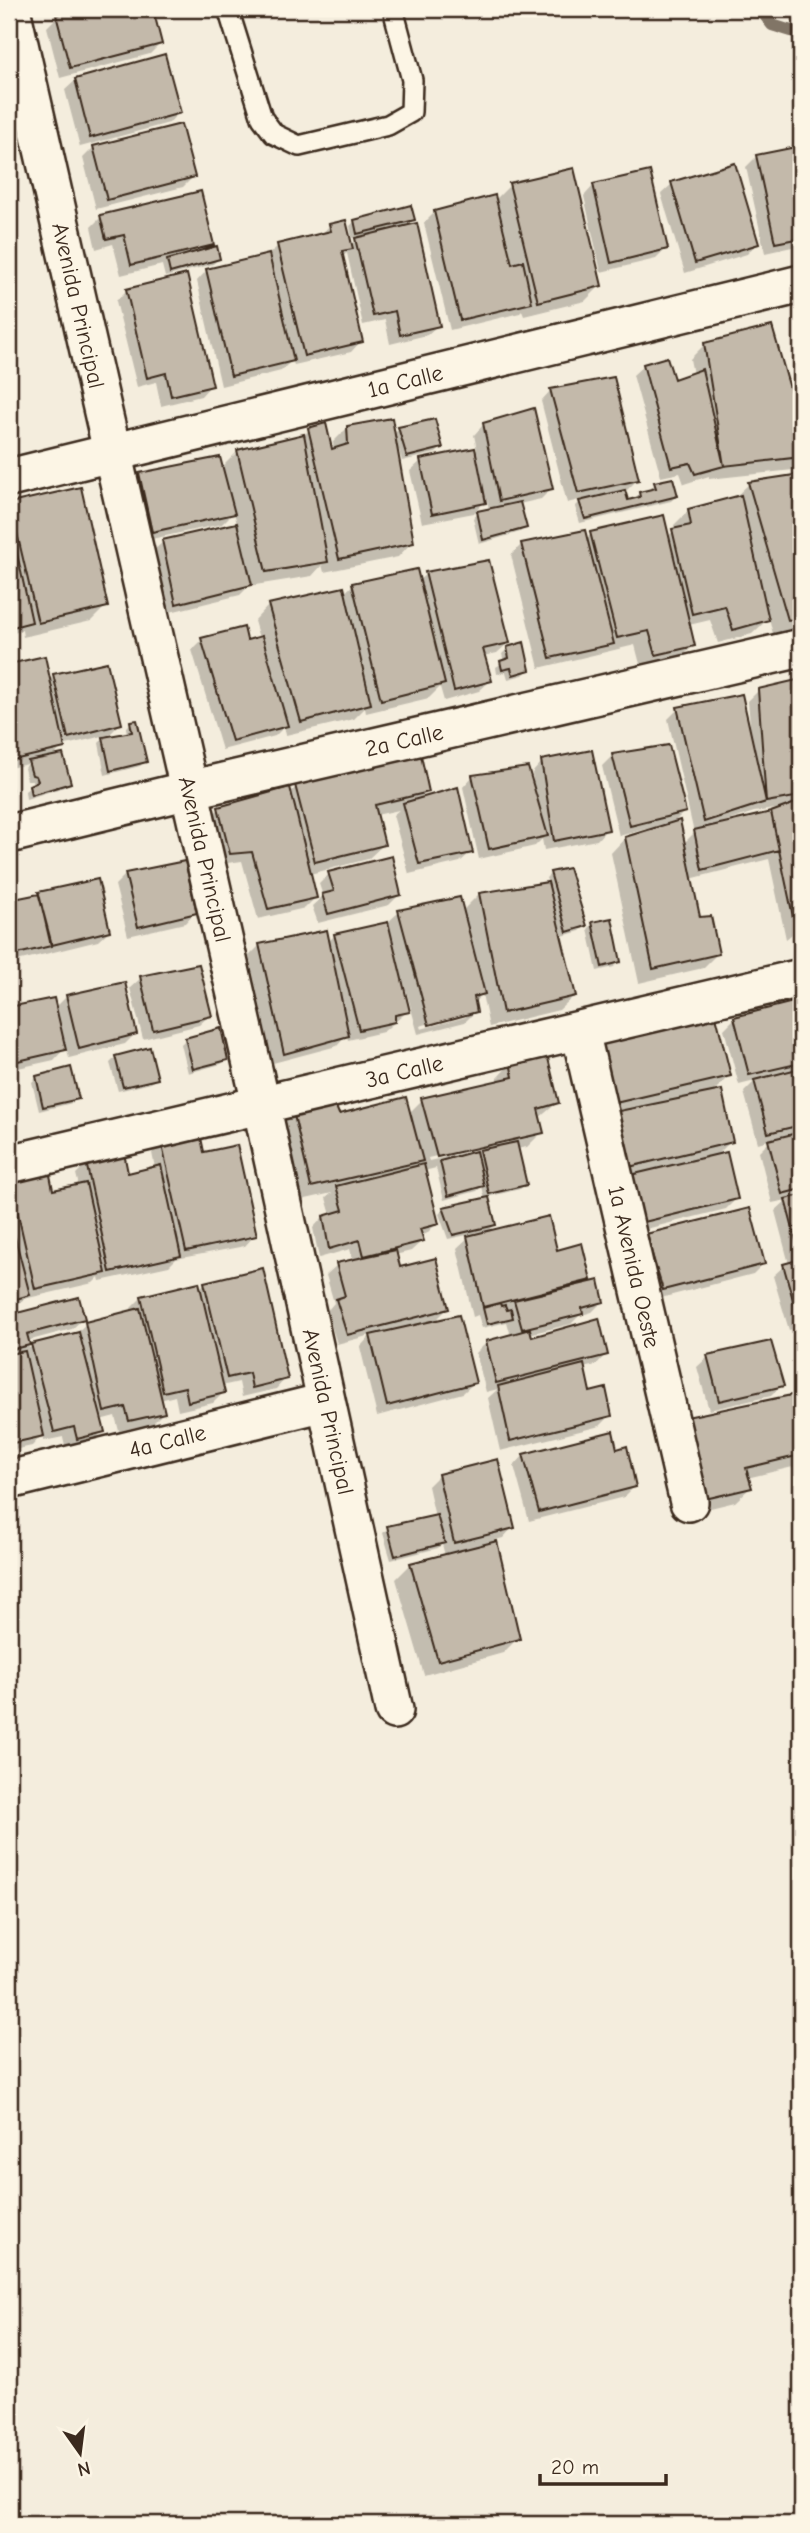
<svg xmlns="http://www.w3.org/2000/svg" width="810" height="2533" viewBox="0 0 810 2533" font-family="'Comic Neue',sans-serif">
<rect width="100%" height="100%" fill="#f4eddd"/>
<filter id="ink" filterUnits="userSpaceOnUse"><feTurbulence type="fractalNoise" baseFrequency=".0143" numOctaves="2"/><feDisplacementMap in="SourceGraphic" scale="14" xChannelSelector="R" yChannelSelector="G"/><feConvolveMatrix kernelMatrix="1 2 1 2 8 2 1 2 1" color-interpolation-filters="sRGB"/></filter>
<g filter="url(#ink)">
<path fill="#0003" fill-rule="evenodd" d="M88,9H151L161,43L150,54L60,78L47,27L57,17Z
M76,80L179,112L169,123L80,147L65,90Z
M180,126L193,177L183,187L96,209L83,158L93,148Z
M801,147V245L765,253L746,167L756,157Z
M672,184L757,243L747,254L685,273L661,194Z
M510,185L600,286L585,301L524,316L522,311L520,313L450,330L424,223L435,212L495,200Z
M594,185L666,249L656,259L601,272L584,196Z
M101,217L212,245L206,251L218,259L213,264L165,277L162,265L121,275L113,244L96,249L91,227Z
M413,219L403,228L438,325L427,335L390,344L385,320L363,325L347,253L341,258L361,341L351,352L294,365L292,360L281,371L221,386L197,281L207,270L267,256L278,246L320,236L330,225L350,246L360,236L352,238L350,226L355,221Z
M127,290L211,385L201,396L161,406L156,382L137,387L116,301Z
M771,328L801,433V462L793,470L709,479V476L684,484L680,473L661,477L633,375L644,365L673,381L693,374L690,359L705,344Z
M801,346V387L795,352Z
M551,390L637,480L627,490L623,491L627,502L640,494L651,491L650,489L655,484L672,480L676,496L671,501L580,523L575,507L583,499L567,503L541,401Z
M484,424L551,489L541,499L519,504L525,527L520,532L479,544L473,518L478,513L489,510L487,499L474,513L422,523L410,471L421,461L477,450L474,435Z
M348,427L393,435L399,429L441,448L436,453L402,461L399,450L396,451L412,542L398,557L324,572L322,565L312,576L249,586L240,595L166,613L152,552L163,542L237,524L234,512L222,524L142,541L129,485L140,475L221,468L238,451L302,437L309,430L334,456L333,442Z
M801,476V628L773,634L769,618L752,634L718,643L710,620L689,625L693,646L679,660L641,668L635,645L539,668L511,555L522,544L585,540L591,534L667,537L675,530L674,525L689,510L734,498L749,484Z
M11,505L106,606L91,621L23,637L22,630L9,635V507Z
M426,574L508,643L497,653L483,656L490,681L479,691L444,701L440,687L429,698L366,713L365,708L354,719L286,735L284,727L275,736L222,750L192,650L202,640L245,642L259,638L254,621L268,606L342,589L343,594L353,585L418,581Z
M508,648L528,670L523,675L508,679L506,672L497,674L496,667L504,662L502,654Z
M43,658L48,681L54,676L120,724L106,738L127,734L126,728L131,723L145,761L140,766L105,775L99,743L107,735L62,746L53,758L69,782L64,787L26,799L25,791L33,785L32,780H27L24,768L28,764L9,768V666Z
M801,681V927L786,939L769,859L690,879L699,919L718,953L703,968L639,983L611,853L625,838L646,832V829L619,836L602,766L612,756L667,747L684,812L671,825L683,844L694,833L668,719L678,709L750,724L748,701L759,690ZM782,808V810L722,825L721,823L754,812Z
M542,762L607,829L597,840L544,850L542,839L535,846L479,859L463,787L473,776L533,781L532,773Z
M9,772L13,790L9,795Z
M296,787L427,792L418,800L471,852L460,862L409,874L393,815L399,810L376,815L383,845L368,859L310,874L315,898L305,908L258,919L242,861L220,864L208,819L219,809L290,793Z
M551,873L585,926L580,931L559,937L574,996L559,1010L489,1027L482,994L474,1003L475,1012L465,1022L418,1034L403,979L400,980L408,1011L383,1032L348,1040L347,1035L337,1046L273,1063L249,956L260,945L328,942L335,935L387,923L399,912L462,911L479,894L548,883L546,878ZM466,1013V1017L421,1029L420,1026Z
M126,874L195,912L185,923L128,936L115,885Z
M329,874L399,895L389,905L318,923L312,906L323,896L319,884Z
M97,882L109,931L98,941L9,963V901Z
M593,924L619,961L614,967L597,971L588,929Z
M141,978L210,1015L199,1025L143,1039L130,988Z
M67,996L136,1033L125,1044L69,1058L66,1047L54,1060L9,1070V1009L52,1000L54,1009Z
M801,1002V1327L789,1330L773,1276L784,1266L789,1264L775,1211L787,1200L772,1203L759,1152L772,1139L758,1143L744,1092L755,1081L739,1085L724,1029L735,1018Z
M186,1039L226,1059L221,1064L188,1073L181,1044Z
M581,1054L729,1076L711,1094L731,1141L716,1156L736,1199L726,1209L630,1233Z
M115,1058L156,1078L151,1083L118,1091L110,1063Z
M511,1063L557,1103L539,1118L542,1132L527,1147L516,1149L525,1184L520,1189L487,1197L495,1225L486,1233L555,1252L589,1280L582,1286L602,1302L592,1312L579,1316L571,1324L529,1334L531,1339L606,1354L596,1365L583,1368L589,1394L611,1415L600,1426L500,1451L488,1398L498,1389L486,1392L476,1353L487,1342L511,1336L507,1322L482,1328L478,1315L473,1317L457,1248L472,1234L448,1239L439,1214L444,1209L485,1200L482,1186L477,1191L444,1200L436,1168L424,1171L437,1223L426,1234L420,1235L422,1241L411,1251L395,1255L398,1269L447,1309L434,1322L474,1383L463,1393L377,1416L360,1347L371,1335L337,1344L327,1311L334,1303L326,1275L337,1265L353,1261L350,1249L319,1258L313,1228L323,1217L331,1215L326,1198L332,1193L297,1201L279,1127L294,1113L338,1116L408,1114L422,1100L497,1082V1078ZM527,1135V1138L429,1161L428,1158Z
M37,1077L77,1098L72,1103L39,1111L32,1082Z
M162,1143L203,1154L255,1235L245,1246L176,1259L169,1266L100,1281L99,1277L93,1283L24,1299L17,1305L9,1307V1183L11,1180L52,1192L79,1186L76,1174L86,1164L127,1175L155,1168L152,1153Z
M647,1235L763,1264L753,1274L653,1300L637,1246Z
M205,1283L286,1378L276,1389L242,1397L239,1382L221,1386L223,1393L213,1403L178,1411L175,1396L160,1400L164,1412L153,1423L119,1431L115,1416L100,1420L103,1431L93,1441L66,1449L63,1437L44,1441L42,1435L32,1446L9,1451V1317L78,1299L83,1319L72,1329L27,1341L29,1348L75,1334L86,1324L132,1312L131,1308L141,1298L199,1289Z
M801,1327V1374L791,1337Z
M708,1357L782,1385L771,1396L709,1410L697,1367Z
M801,1395V1465L747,1478L750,1488L735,1502L690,1513L683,1419Z
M524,1455L635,1486L624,1497L529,1521L514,1466Z
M497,1461L513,1527L503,1538L495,1540L518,1638L503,1653L424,1675L396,1579L411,1564L445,1556L442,1544L438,1548L391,1560L383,1533L388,1528L435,1517L428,1486L438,1476Z"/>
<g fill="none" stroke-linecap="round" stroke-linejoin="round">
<path stroke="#817466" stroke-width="12" d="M760,9L772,25L801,34"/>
</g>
<path fill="#c3b9aa" stroke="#3b2a1e" stroke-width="2" d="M81,9H153L162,44L70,68L56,15Z
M165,54L181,113L90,138L75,79Z
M181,124L195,177L107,200L93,146Z
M801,146V238L775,243L756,155Z
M735,163L759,244L695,263L671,182Z
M574,168L602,286L538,302L509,183Z
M650,171L668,249L611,263L593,184Z
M201,191L214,245L131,265L124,235L106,239L100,215Z
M495,195L512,264L523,261L532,303L460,320L434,211Z
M411,205L415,220L357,234L354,220Z
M346,220L353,249L342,251L363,342L304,356L277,244L331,231L329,224Z
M417,223L440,326L400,335L395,311L373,316L355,238Z
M217,246L220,259L170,273L167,260Z
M269,254L294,361L231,376L206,269Z
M187,274L213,386L171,396L166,373L147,378L126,289Z
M772,326L801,427V457L724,466L704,343Z
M667,357L674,379L702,369L724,466L695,474L690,463L671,467L643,364Z
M614,377L639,480L578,493L550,389Z
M534,408L553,489L499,501L483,423Z
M392,418L414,543L339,559L308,428L326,423L332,449L348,444L347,426Z
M435,419L443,448L407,457L398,427Z
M304,434L328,562L266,572L237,450Z
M475,448L486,503L432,514L420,459Z
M220,457L235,514L152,532L139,473Z
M801,474V618L788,620L748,482Z
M673,478L678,496L585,519L579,501L625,490L628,500L640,497L639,492L656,488L654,482Z
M81,487L108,607L38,623L10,503Z
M741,495L769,620L733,630L725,606L692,614L672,529L691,525L688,509Z
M520,502L527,528L483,540L477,511Z
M664,515L695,646L656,655L649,631L617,638L590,532Z
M9,517L32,622L9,628Z
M237,523L252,585L176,604L162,540Z
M585,530L614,644L550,658L521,543Z
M489,560L510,643L483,649L492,681L454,691L425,572Z
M417,569L445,684L381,700L352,583Z
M344,587L371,704L301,722L268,604Z
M244,627L247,640L262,636L288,726L232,741L201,638Z
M524,642L530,670L513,675L511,668L502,670L500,661L509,658L507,647Z
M45,656L65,748L9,761V664Z
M107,662L122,724L68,738L53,674Z
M801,679V796L766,802L758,689Z
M742,694L766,802L704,822L677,707Z
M137,720L147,762L110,771L103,737L132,732L130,721Z
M669,745L686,812L630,826L612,754Z
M592,750L609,830L554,841L541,760Z
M420,751L429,792L375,805L385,845L315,862L295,785Z
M63,754L71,783L31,795L29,785L38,781L36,776L32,775L28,761Z
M528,767L548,836L489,849L472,775Z
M290,787L317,898L268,909L252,852L230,854L218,807Z
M458,787L473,853L419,864L403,803Z
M801,801V926L796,931L771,812Z
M771,812L779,850L702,870L694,830Z
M680,820L700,917L711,916L719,954L653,969L625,837Z
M392,856L401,895L328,914L322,894L334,891L328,872Z
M185,861L197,913L138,927L125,873Z
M569,868L587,926L567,932L550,872Z
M98,879L110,931L52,945L38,892Z
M548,882L576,996L503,1013L479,893Z
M39,894L51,946L9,956V900Z
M460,897L485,994L474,997L477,1012L429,1025L398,910Z
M612,918L621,962L602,967L592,922Z
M388,922L410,1012L395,1015V1022L359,1030L334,934Z
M327,930L349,1036L284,1054L259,944Z
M199,964L212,1016L153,1030L140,976Z
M125,982L137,1034L79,1049L66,995Z
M54,998L66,1050L9,1063V1007Z
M801,1000V1063L749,1075L734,1017Z
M715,1012L731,1076L611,1104L595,1038Z
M221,1028L228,1060L193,1069L185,1038Z
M150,1047L158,1079L123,1087L115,1056Z
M547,1054L559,1103L538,1109L544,1133L437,1157L421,1098L513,1077L510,1062Z
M71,1067L79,1099L43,1107L36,1076Z
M801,1068V1125L768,1133L754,1080Z
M722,1090L733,1142L629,1167L614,1112Z
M406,1097L423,1161L311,1187L293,1111L334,1102L339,1114Z
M801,1132V1189L782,1194L768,1140Z
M200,1133L204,1152L237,1145L257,1236L186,1251L161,1141Z
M517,1142L527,1185L489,1194L479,1150Z
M476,1151L484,1186L448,1196L440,1161Z
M727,1152L738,1199L640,1223L626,1176Z
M124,1153L128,1173L161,1165L181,1256L110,1272L86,1162Z
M424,1164L439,1224L420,1229L424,1241L364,1256L360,1240L329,1249L323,1216L343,1210L336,1186Z
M49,1170L53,1190L86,1183L106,1273L35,1289L10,1179Z
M801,1195V1252H799L785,1199Z
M489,1197L496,1225L453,1235L443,1207Z
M750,1208L765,1264L663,1290L646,1234Z
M9,1214L30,1295L9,1301Z
M549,1216L557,1250L582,1243L591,1280L483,1307L467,1236Z
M396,1250L400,1267L436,1258L449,1309L347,1335L336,1299L345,1296L336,1263Z
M801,1259V1320L799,1321L783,1264Z
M263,1268L288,1379L252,1388L249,1373L227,1378L204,1282Z
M599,1280L604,1302L582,1308L583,1314L522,1329L514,1300Z
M199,1282L225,1393L188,1402L185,1387L163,1392L141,1296Z
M79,1297L85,1319L27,1334L30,1345L9,1350V1315Z
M500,1303L501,1306L505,1305L507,1310L511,1309L513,1318L487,1324L483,1308Z
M140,1308L165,1413L129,1421L125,1407L104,1412L85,1322Z
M459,1315L476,1383L387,1406L370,1335Z
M599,1318L608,1355L496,1383L486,1341L530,1329L532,1337Z
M79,1332L105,1432L77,1439L74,1427L54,1432L31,1344Z
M771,1341L784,1386L719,1401L707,1355Z
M25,1351L44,1436L9,1444V1354Z
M584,1364L590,1392L606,1388L612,1416L510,1441L498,1386Z
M801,1393V1455L746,1468L752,1488L705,1499L682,1418Z
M613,1431L617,1449L627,1446L636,1487L539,1512L523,1454Z
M498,1459L515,1528L454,1543L438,1474Z
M437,1515L445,1543L395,1556L387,1526Z
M497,1541L520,1639L438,1661L410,1563Z"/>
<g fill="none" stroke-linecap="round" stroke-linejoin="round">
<defs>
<path id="lane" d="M228,9L262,118L274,134L299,146L388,125L411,112L412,80L393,9"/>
<g id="street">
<path id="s1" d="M11,9L261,1104L394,1710"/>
<path id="s2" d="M9,478L801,284"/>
<path id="s3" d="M9,834L189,790L801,648"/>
<path id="s4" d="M580,1031L689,1502"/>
<path id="s5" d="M9,1164L801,978"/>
<path id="s6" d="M9,1480L325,1402"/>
</g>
</defs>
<use href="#lane" stroke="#3b2a1e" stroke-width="24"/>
<use href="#street" stroke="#3b2a1e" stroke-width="42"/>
<use href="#lane" stroke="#fcf5e5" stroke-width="19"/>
<use href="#street" stroke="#fcf5e5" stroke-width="37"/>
</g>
</g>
<g text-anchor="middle" stroke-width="6" stroke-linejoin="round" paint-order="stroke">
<g font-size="23" fill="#3b2a1e" stroke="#fcf5e5">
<text dy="8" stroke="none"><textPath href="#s1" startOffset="304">Avenida Principal</textPath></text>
<text dy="8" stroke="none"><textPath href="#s2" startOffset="408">1a Calle</textPath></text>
<text dy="8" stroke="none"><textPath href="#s3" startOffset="406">2a Calle</textPath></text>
<text dy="8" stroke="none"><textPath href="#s1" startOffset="872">Avenida Principal</textPath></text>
<text dy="8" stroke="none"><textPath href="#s5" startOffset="406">3a Calle</textPath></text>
<text dy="8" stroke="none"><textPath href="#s4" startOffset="242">1a Avenida Oeste</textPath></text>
<text dy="8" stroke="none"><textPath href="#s1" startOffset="1438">Avenida Principal</textPath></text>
<text dy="8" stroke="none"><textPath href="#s6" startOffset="163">4a Calle</textPath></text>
</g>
</g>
<rect width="810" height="2533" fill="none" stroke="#fcf5e5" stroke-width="35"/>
<rect x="18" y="18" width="775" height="2498" fill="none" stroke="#3b2a1e" stroke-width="2.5" filter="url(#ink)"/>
<g transform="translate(80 2453) rotate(166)" stroke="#fcf5e5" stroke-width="5" paint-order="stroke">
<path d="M0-5L12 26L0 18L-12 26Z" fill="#3b2a1e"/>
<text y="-10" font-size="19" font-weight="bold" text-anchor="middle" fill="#3b2a1e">N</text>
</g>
<path d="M540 2474v10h126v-10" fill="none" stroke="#3b2a1e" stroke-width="3.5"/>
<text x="551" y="2474" font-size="21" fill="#3b2a1e" stroke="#fcf5e5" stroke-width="5" paint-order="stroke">20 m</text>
</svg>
